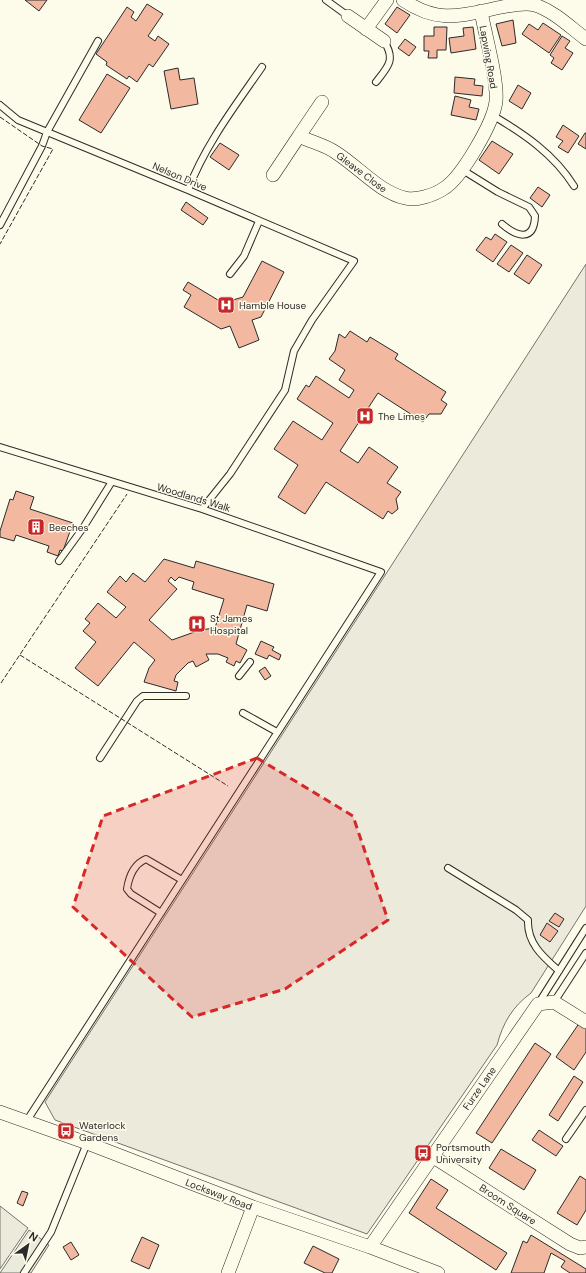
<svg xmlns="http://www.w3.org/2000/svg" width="586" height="1273" viewBox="0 0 586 1273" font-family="'DM Sans',sans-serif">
<rect width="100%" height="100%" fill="#fdfbea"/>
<path fill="#ecebdb" stroke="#74746e" d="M586,264V906L531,993C512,1007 503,1023 497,1045L367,1234L55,1120L45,1102Z
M0,1206L28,1228L0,1269Z"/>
<path fill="#eceadb" stroke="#74746e" d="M29,1230L49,1245L31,1273H0Z"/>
<path fill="#f2b8a0" stroke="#2b2b2b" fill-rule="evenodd" d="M25,0H47L39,11Z
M147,4L163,14L148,36L155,41L158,36L169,44L153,67L149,64L137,82L129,76L127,79L106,65L107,62L96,54L127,7L134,12L131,17L136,21Z
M397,7L410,15L397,33L385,24Z
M513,20L516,43L502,46L496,24Z
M543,23L561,35L549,53L522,34L529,24L538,30Z
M434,27H447L446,50H437V58H428L429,51H424V36H434Z
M473,27L476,49L451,53L449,38L464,36L463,28Z
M562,36L570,41L565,48L573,53L562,70L551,63L554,58L550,55Z
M405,39L416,47L409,56L398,48Z
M178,68L180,80L194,78L198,104L171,109L164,71Z
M107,74L130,88L101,133L79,120Z
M455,77L475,79L474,85L483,86L482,96L454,93Z
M518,85L531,93L522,109L509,101Z
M455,96L471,100L469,107L479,109L476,120L451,115Z
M563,125L579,136L568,153L558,147L563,141L556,137Z
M585,133H586V149L578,144Z
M492,141L513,154L499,174L479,160Z
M220,143L239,155L229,170L210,157Z
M538,187L550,195L542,207L530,198Z
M186,202L208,218L203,225L181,210Z
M495,234L507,242L493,262L476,250L486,237L491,240Z
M511,245L523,253L509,272L497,264Z
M527,255L542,265L529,284L514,274Z
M262,261L284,272L261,317L252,320L259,340L239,348L230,326L221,329L184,307L191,295L183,290L188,282L223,303L243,297Z
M350,331L367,342L370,337L398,354L395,359L446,392L441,400L447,404L441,414H429L423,422L378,393L340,451L358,463L369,447L398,467L387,483L401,492L396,499L398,509L392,514L388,511L383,519L326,482L305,514L278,497L298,465L274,449L293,421L322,440L333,423L297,399L306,385L309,387L316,376L349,398L354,390L339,380L345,370L329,359L335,351L339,334L345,338Z
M16,491L34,497L30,509L73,523L63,551L60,550L58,556L47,552L49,546L16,535L14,541L0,537V531L10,499L13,500Z
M164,559L194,568L196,561L274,584L267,611L247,605L236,644L247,650L240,663L236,661L234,666L226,662L228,658L218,654H206L209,660L196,667L193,661L188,663L176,675L174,681L178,682L176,691L144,682L149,668L155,660L134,642L98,686L75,668L96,642L83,631L90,623L85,619L98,603L116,618L126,607L107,592L120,576L126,582L133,573L145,582ZM171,577L175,581L179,577L194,582L192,589L224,599L215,628L200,630L172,640L149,620L177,589L168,581Z
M261,641L274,647L272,650L281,655L279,660L269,655L267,659L255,654Z
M265,667L271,676L265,680L259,671Z
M555,913L564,919L559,927L549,921Z
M547,923L558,931L550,942L540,935Z
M580,1022L586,1026V1052L574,1070L556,1057Z
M535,1043L551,1054L492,1143L476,1133Z
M574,1076L583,1082L558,1121L549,1115Z
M539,1130L563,1146L556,1156L532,1140Z
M501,1149L536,1170L524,1190L489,1168Z
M580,1176L586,1180V1210L577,1225L557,1213Z
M431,1179L448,1190L436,1208L507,1253L496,1270L409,1213Z
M22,1191L28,1193L23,1206L17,1203Z
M531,1235L586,1269V1273H570L561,1267L565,1261L551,1253L544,1273H511L523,1241L527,1243Z
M142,1237L159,1245L149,1269L131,1261Z
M71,1242L79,1255L71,1260L63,1247Z
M313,1246L339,1259L332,1273H325L304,1263Z"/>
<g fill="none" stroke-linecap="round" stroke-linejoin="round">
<defs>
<path id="service" d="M326,0L348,16
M376,82C388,67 396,60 384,41
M0,105L18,120L188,190L354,261L312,320L294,351L285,390L230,474L202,509
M492,115C524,134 554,154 574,186
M461,169L498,192L529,207L535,216C534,242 517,237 502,224
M188,190C205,145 235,106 262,67
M0,225L42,146L47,132L98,41
M230,274L244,256L259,221
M0,447L202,509L381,572L26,1122
M59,561L83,528L111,483
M239,676L250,662
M243,713L277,732
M100,758L137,701L143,696H186
M448,868L516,910L528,920C527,943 542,956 559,971
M161,913L131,894L127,889C129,876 134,864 146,859L182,880
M554,1002L586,953
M538,1004L586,928
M566,1139L586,1110
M24,1273L51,1232L87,1143"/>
<path id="minor" d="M403,0C440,25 462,15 502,7C513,5 525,2 535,5C554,11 571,28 586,39
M348,16L384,41
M366,29L387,0
M299,136L322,102
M273,175L299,136C311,142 325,145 335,152C359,167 379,192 405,198C416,201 434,195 443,189C461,179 494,122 496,101C498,79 485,35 481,11
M0,1112L87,1143L253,1207L370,1247L438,1273
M432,1156L570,1244L580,1248L586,1247
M370,1247L538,1004L554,1002L586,1022
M228,1273L253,1207"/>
</defs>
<use href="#service" stroke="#2b2b2b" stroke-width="8"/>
<use href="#minor" stroke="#2b2b2b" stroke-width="14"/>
<use href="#service" stroke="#fdfbea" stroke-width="6"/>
<use href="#minor" stroke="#fdfbea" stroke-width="13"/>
<path stroke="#2b2b2b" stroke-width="1" stroke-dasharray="5 2" stroke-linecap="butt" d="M0,117L42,146L53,149L0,244
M20,655L228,786
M1,683L127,494"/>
</g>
<path fill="#d62828" fill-opacity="0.2" stroke="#d62828" stroke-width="3" stroke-dasharray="8 5" stroke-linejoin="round" d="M257,758L353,816L388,920L285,989L192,1017L73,907L103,816Z"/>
<defs>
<symbol id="hospital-square" viewBox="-11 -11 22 22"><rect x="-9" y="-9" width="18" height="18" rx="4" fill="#c62828" stroke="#fdfbea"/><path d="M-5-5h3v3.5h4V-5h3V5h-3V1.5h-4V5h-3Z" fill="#fff"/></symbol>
<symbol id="building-square" viewBox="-11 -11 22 22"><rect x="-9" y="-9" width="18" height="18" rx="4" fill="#c62828" stroke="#fdfbea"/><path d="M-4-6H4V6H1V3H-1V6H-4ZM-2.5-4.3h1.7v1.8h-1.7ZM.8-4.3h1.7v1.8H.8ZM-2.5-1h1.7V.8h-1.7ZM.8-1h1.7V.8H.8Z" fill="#fff"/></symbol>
<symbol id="bus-square" viewBox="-11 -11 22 22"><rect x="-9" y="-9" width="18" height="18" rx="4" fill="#c62828" stroke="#fdfbea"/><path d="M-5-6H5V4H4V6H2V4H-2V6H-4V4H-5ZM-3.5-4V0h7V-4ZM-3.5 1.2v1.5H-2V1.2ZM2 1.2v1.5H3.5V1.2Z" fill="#fff"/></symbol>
</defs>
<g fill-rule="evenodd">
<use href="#hospital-square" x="216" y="295" width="20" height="20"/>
<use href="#hospital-square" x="355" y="406" width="20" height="20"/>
<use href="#building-square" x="26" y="517" width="20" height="20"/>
<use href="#hospital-square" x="187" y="614" width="20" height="20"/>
<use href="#bus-square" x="56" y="1121" width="20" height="20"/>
<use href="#bus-square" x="413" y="1143" width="20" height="20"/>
</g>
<g text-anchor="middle" stroke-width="3" stroke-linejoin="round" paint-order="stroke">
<g font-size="10" fill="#2b2b2b" stroke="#fdfbea">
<text transform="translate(489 57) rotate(80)" y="4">Lapwing Road</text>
<text transform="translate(362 172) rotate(37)" y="4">Gleave Close</text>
<text transform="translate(180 176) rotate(23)" y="4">Nelson Drive</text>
<text transform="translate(194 497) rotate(17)" y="4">Woodlands Walk</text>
<text transform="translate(479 1088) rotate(-55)" y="4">Furze Lane</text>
<text transform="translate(219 1194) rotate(21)" y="4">Locksway Road</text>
<text transform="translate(508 1204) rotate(33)" y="4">Broom Square</text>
</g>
<g font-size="10" fill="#2b2b2b" stroke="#fdfbea" text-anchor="start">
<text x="239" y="309">Hamble House</text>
<text x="378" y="420">The Limes</text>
<text x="49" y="531">Beeches</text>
<text x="210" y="622">St James<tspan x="210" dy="12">Hospital</tspan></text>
<text x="79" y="1129">Waterlock<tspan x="79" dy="12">Gardens</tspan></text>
<text x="436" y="1151">Portsmouth<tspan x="436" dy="12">University</tspan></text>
</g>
</g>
<g transform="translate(28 1245) rotate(33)" stroke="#fdfbea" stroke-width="3" paint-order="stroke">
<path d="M0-3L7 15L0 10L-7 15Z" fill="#2b2b2b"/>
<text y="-6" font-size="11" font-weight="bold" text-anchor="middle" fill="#2b2b2b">N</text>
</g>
</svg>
